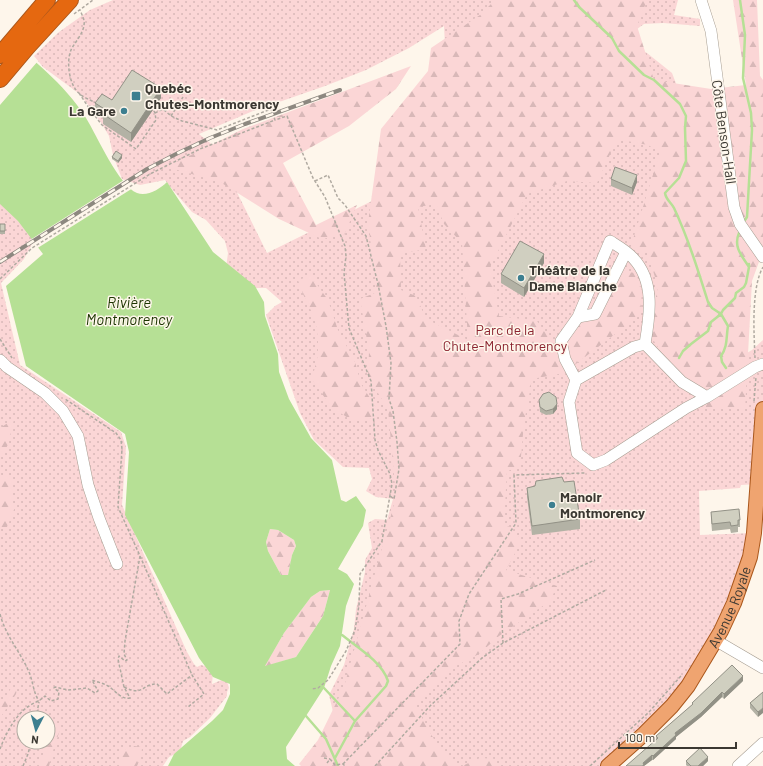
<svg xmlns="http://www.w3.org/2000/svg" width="763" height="766" viewBox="0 0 763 766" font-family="Barlow,sans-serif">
<defs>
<pattern id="grass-dots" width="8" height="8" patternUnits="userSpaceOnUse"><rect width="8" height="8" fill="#fbd6d6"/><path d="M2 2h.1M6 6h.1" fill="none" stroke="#d8b8b8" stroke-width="1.8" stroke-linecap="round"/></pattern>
<pattern id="forest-firs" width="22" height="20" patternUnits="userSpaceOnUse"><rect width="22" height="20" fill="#fbd6d6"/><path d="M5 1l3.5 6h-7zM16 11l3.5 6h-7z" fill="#d8b8b8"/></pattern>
</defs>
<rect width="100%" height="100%" fill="#fef6eb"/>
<path fill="url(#grass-dots)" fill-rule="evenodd" d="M113,0H678L674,15L700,19V26L663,23L644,24L622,40L647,53L672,73L677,86L713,373L752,350L763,340V409L758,484L741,485L740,488L699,491L700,535L754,533L750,557L688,686L608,766H346L329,695L344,665L354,629L356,609L365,572V560L372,548L368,523L375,519L387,520L393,499L376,497L366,491L372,479L369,468L343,467L314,440L300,413L266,315L275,306L282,302L266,288H247L226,268L228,253L225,241L206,220L192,212L172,189L165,180L140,185L122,179L113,155L109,136L102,124L81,95L43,67L34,56L59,32L90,10ZM444,26L445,45L450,59L380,197L267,253L214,146L199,134L253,111L325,86L366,70L409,48Z
M0,196L38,232L24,259L1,283L20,365L121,432L126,447L122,505L187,652L194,664L197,667L201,665L212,668L213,672L212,684L224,679L227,681L229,688L227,692V696L210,718L190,737L183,741L181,748L175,754L169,757L163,766H0ZM24,718H48V742H24Z"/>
<path fill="url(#forest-firs)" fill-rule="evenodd" d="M495,0H647L637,26L654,80L711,89L746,85L733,0H757L760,76L763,80V251L752,281L745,409L706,408V400L677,374L649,334L658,286L647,253L630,249L660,152L648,145L617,139L597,183L567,181L527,194L490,267L499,316L537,321L553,343H563L577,324L598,307L620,271L636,273L642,291L640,315L564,373L532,379L524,423L520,467L507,471L504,522L522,540L506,570L557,586L550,601L499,636L479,654L448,670L415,705L436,743L460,766H301L299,764L318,740L344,687L396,497L388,409L368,377L369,352L360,299L377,292L368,223L381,129L428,71L431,48L480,15ZM436,204L444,224L462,243L468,340L426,319L416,296L401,290L400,254L426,249L418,207Z
M411,66L396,89L349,126L283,163L316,225L357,205L344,235L322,239L279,219L220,182L167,167L243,129Z
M311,276L328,300L338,330L355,362L361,384L377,409V418L353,421L331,407L312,379L318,355V338L315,319L303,294L298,280Z
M14,419L8,445L0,455V428Z
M0,474L4,477H12L11,498L15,507L7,527L0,528Z
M270,529L278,530L294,540L296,546L292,555L288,575H281L268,551L266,542Z
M330,590L323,616L296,657L264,667L284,633L311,597L320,591Z
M11,688L17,689L16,694L0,718V701L5,699Z
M54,722L61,727L54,747L49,766H39Z
M133,746L142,747L141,757L137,766H119L121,751Z
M480,758L495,759L498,766H462Z"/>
<path fill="#b6e095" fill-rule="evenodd" d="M0,32C31,58 64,83 86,118C97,136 119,186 137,193C147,197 160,189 167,182L213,252L255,286L264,302L265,316L278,354L279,372L289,399L311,438L332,460L341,500L346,502L356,496L366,510L363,526L338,569L347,574L354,584L346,606L340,646L331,666L324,688L286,747L287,759L295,766H168L174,754L212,721L223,710L230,694V684L213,677L199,658L125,515L129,452L125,434L26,366L6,286L43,254L18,221L0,204ZM270,529L278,530L294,540L296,546L292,555L288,575H281L268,551L266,542ZM330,590L323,616L296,657L265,666L284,633L311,597L320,591Z"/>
<path fill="#fef6eb" d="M0,30L38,61L0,105Z
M124,180L133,188L36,249L30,240Z"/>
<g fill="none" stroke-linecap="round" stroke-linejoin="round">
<path stroke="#b6e095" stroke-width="2.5" d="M574,0L579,7L612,38L619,51L644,75L654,80L680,104L686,116L685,128L686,161L679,178L665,193C666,200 671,202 674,208C688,238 698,270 708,302L712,308L721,314L728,326C726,337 728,346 721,356L722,362L726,368
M740,0L745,35L743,78L751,113L752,130L747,217L745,220
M739,233C733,247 742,256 749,267V264
M679,358L683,351L691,344L708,331L711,322L721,314L723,310L735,298L736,293L744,287L746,283L749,267
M342,635C357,647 382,662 388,681L386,686L355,721
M324,688L355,721L335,758
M306,716L326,739L338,766"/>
<defs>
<path id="minor" d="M701,0L711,31L734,207L740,224L763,257
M578,317L595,314L626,252
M645,344L682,382L707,397L686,408L606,460L593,465L577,453L569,402L576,380L634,347Z
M0,360L7,367L45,393L63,411L78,436L88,485L99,518L117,564
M576,380L565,359L561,341L578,317L610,241C618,246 627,251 633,258C655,281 650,315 645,344
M707,397L755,367L763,364
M715,640L763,668
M738,766L763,743"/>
<g id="major">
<path id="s1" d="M608,766L644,734L672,706L688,686L721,631L734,603L750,557L754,533L763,409"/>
</g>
<path id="highway" d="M0,55L47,0
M0,79L27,47L70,0"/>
</defs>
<use href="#minor" stroke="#a79e92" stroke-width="12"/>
<use href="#major" stroke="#aa571c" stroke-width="16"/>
<use href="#highway" stroke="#aa571c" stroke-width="18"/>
<path stroke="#b0aaa1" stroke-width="1.5" stroke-dasharray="3 2" stroke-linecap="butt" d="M74,14L93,0
M79,93L91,111L96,103C91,100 84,98 80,94C69,86 66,62 71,50C75,42 83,34 84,25C85,20 82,15 80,10
M155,113L163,109L171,116L182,121L217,130L271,109L275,120L287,116L313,178L325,197L345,246L346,256L344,273L349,328L371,381L375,440L378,450L390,474L392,484L382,541L360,574L359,605L355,630L346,651L328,680L318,688L312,689
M95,116L102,125L136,149L156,120L155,113L153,109
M171,116L183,97
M315,181L328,175L338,198L345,205L366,236L378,284L386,326L391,363L389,399L393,411L397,442L399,469L394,499L390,496
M0,279L32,248L150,174L200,149L275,120
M0,339L12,358
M755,358C754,333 751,288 763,267
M754,401L756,377
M140,556L192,675
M0,614C6,637 20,651 29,672C33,681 33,692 39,701
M503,643L501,599L518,594L595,560
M124,687C144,697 141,684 157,684L167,694L192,675L204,694L188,707
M36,718L39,702
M0,749C5,735 16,714 29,706C35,702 40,701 45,696L51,701L58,699L59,692L54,688L55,687L68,690L87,688L95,693L98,691L92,680C97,682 103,683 108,686C115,690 121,700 130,698L124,687L118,659L119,656L125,661L127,660L124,654L125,641L140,556L118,507L122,449L121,440L116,433L65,399
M324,758L330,759
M330,759L335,765L343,764L345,766
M327,763L330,759
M343,764L460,644L459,621L469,594L516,523L514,475L585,473L586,472
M23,766L28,754L31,742
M375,766L430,706L482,658L503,643L606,590
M590,766L649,712L681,676"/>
<use href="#minor" stroke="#fff" stroke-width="11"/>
<use href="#major" stroke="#efa470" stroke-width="14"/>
<use href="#highway" stroke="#e56810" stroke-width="16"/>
<defs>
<path id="rail" d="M0,262L147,169L178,153L210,138L245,124L340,90"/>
</defs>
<use href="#rail" stroke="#8d8880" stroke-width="4"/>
<use href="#rail" stroke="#fef6eb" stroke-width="2.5" stroke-dasharray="8" stroke-linecap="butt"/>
</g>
<path fill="#b3b2a5" d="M161,98L131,142L103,124V118L95,113V103L112,100Z
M112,157L122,158L118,163L112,159Z
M611,179L637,182L632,195L611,186Z
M0,224H5V234H0Z
M544,263L524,297L501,283V274Z
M539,400L557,409L553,414L546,415L540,412Z
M527,488L580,519V529L532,535L527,497Z
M711,512L740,520V527H738V532L731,533L730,529L712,531L711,519Z
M743,681L724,699L722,697L701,717L676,737V739L653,760H652L644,766L656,740V736L692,705V703Z
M763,692L758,717L750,708V703Z
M686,761H708L703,766H687L686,765Z"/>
<path fill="#929186" d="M161,88V98L131,142V133Z
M122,155V158L118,163V161Z
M637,175V182L632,195V188Z
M544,254V263L524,297V288Z
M557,404V409L553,414V409Z
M743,676V681L724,699V694Z
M722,692V697L701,717L676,737V739L653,760V756L675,733Z
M763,708V713L758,717V712Z
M652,755V760L644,766H643V763Z
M708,757V761L703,766H698Z"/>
<path fill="#d0cfc0" stroke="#929186" d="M132,70L161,88L131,133L103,114L106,110L95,103L102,94L112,100Z
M116,151L122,155L118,161L112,157Z
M615,167L637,175L632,188L611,179Z
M0,224H5V231H0Z
M520,241L544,254L524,288L501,274Z
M549,392L556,397L557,404L553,409L546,411L540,407L539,400L543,394Z
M562,477L564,482L574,481L580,519L532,526L527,488L535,486L536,481Z
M739,509L740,520H738V525L731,526L730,522L712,524L711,512Z
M732,665L743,676L724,694L722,692L701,713L675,733L676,735L653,756L652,755L643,763L644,765L642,766H626L658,738L656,736L693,704L692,703Z
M763,692V708L758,712L750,703Z
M700,748L708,757L698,766H691L686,761Z"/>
<g fill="#3d7f90" stroke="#fef6eb" stroke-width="1.5">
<rect x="131" y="91" width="10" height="10" rx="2"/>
<circle cx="124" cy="111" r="4"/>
<circle cx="521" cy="278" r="4"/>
<circle cx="552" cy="505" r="4"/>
</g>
<g text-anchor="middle" stroke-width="3" stroke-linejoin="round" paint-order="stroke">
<g font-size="14" font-weight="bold" fill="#3b3832" stroke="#fef6eb" text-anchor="start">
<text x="145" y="93">Quebéc<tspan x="145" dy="16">Chutes-Montmorency</tspan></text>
<text x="116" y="116" text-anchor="end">La Gare</text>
<text x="529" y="275">Théâtre de la<tspan x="529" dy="16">Dame Blanche</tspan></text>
<text x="560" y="502">Manoir<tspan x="560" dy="16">Montmorency</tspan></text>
</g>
<g font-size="14" fill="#3b3832" stroke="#fef6eb">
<text transform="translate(724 132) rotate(82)" y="5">Côte Benson-Hall</text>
<text dy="5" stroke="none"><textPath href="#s1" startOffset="203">Avenue Royale</textPath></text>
</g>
<g font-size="14" fill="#8b222e" stroke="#fef6eb">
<text x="505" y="335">Parc de la<tspan x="505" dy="16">Chute-Montmorency</tspan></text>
</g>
<g font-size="15" font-style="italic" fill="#1c3500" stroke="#fef6eb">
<text x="129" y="308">Rivière<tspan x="129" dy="17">Montmorency</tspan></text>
</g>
</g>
<g transform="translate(36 730) rotate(186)"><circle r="19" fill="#fef6eb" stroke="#b0aaa1"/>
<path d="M0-3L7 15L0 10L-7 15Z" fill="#3d7f90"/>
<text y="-6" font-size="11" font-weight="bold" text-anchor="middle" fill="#3b3832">N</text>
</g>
<path d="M619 742v6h117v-6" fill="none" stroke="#3b3832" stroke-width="2"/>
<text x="625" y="742" font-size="12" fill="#3b3832" stroke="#fef6eb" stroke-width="3" paint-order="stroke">100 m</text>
</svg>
